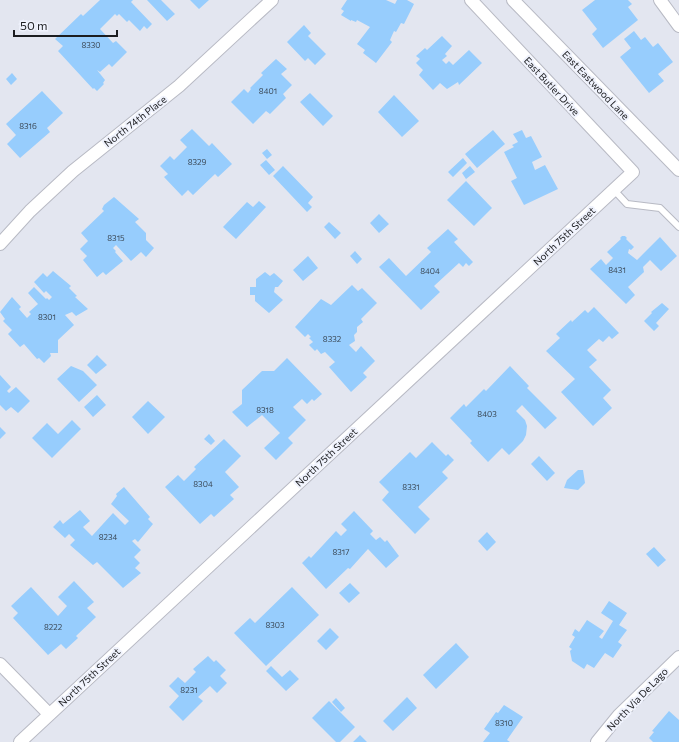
<svg xmlns="http://www.w3.org/2000/svg" width="679" height="742" viewBox="0 0 679 742" font-family="Commissioner,sans-serif">
<rect width="100%" height="100%" fill="#e3e6f0"/>
<path fill="#97cdfd" d="M100,0H133L131,2L152,24L147,29L144,26L140,31L129,20L127,22L119,14L117,16L115,14L100,29L113,43L116,41L127,52L112,67L109,64L100,72L97,70L105,80L103,83L104,84L97,91L94,88L93,89L58,51L63,46L55,39L81,14L83,16Z
M147,0H161L175,14L167,21Z
M190,0H209L199,9Z
M347,0H386L395,4L397,0H407L414,4L404,24L401,23L396,32L394,31L390,40L392,42L376,63L363,53L365,50L357,44L370,27L357,20L356,22L351,20V21L341,15L344,11L341,9Z
M595,0H628L632,4L628,7L638,20L603,48L592,34L597,29L582,10Z
M304,25L311,33L308,36L326,54L315,65L308,58L305,61L287,42Z
M634,31L641,40L645,37L653,47L658,43L673,62L658,74L664,81L649,93L620,57L631,48L624,39Z
M442,36L452,46L445,54L447,56L442,60L446,64L449,61L453,65L469,50L482,63L459,85L458,82L447,89L440,83L433,90L419,75L423,70L416,63L420,59L416,56L425,48L427,50Z
M276,59L287,69L281,74L292,85L283,94L286,98L270,114L266,111L253,124L231,102L244,89L248,93L251,89L250,88L263,75L261,73Z
M12,73L17,79L11,85L6,79Z
M42,91L63,113L47,128L50,132L20,158L7,144L16,135L6,124Z
M310,93L333,116L323,126L300,102Z
M394,95L419,121L402,137L378,112Z
M192,129L209,146L212,143L232,164L218,177L215,174L193,195L188,190L182,196L164,177L168,174L160,166L170,156L174,160L187,147L180,140Z
M493,130L505,144L477,168L465,154Z
M522,130L526,138L531,136L542,157L532,162L535,170L545,165L558,189L524,205L511,181L517,178L504,152L514,147L512,145L518,142L513,134Z
M267,149L272,155L267,159L262,153Z
M463,158L467,163L453,177L448,172Z
M266,160L275,170L269,175L260,165Z
M283,166L313,197L308,203L312,207L307,212L273,176Z
M470,166L475,172L466,179L462,173Z
M466,181L492,208L474,226L447,200Z
M114,197L139,219L135,222L146,233V240L154,248L146,257L141,252L131,261L116,245L113,248L116,251L115,252L123,261L106,275L103,272L97,277L83,260L87,256L80,249L88,241L81,233L104,211L102,209L104,205Z
M259,201L266,207L236,239L223,227L247,202L253,207Z
M379,214L389,224L379,233L370,223Z
M329,222L341,233L335,239L324,227Z
M448,229L458,239L454,242L473,262L469,266L466,263L463,267L459,263L434,286L440,292L421,310L379,267L389,258L406,276L431,252L427,248Z
M622,236H625L627,238L626,239L634,247L631,250L629,249L628,253L637,260L660,237L677,256L661,271L650,260L643,267L644,272L628,287L635,295L626,304L590,269L601,259L606,265L613,258L607,252L621,239L620,238Z
M355,251L362,259L357,264L350,256Z
M308,256L318,268L303,281L293,270Z
M53,271L71,286L69,288L77,296L75,297L88,309L76,316L72,312L65,315L74,325L58,340V353H50L51,356L44,363L39,358L37,359L24,344L20,347L8,334L12,330L3,321L5,319L0,312L12,297L21,307L19,309L27,318L31,314L29,312L38,304L28,293L34,287L46,299L47,298L49,300L52,297L46,291L44,293L34,282L43,273L47,277Z
M265,272L270,276L274,273L283,281L278,287H275L274,292L283,300L269,313L255,301V295H250V287H256V279Z
M352,285L358,291L362,288L377,303L361,319L363,322L357,327V332L354,335L355,341L349,345L356,352L361,346L375,361L363,373L367,377L351,392L329,367L335,362L325,352L321,354L317,349L315,351L309,345L313,342L309,338L311,337L308,334L305,337L295,327L321,299L331,305Z
M662,303L669,309L656,323L659,326L654,331L644,321L652,313L651,312Z
M594,307L619,333L612,339L609,336L603,342L599,339L587,350L597,360L589,367L611,390L603,398L612,408L593,426L561,392L575,379L546,351L560,338L556,334L571,320L572,322L585,310L588,313Z
M97,355L107,365L96,374L87,365Z
M287,358L322,394L314,401L312,399L307,404L302,399L293,407L306,420L288,438L293,443L276,460L264,448L280,433L262,415L247,427L232,412L242,404V390L262,371H274Z
M71,366L83,371L97,385L79,402L57,379Z
M510,366L529,386L527,388L557,418L545,429L522,405L516,411L525,420L527,426L526,435L523,441L509,455L502,448L488,462L470,443L472,441L450,418L464,404L466,407L484,389L486,391Z
M0,375L11,387L7,391L9,393L16,387L30,401L18,413L11,407L6,411L0,405Z
M97,395L106,405L93,417L84,407Z
M148,401L165,417L148,434L132,417Z
M72,420L81,429L52,458L32,438L47,423L58,434Z
M0,427L6,433L0,439Z
M209,434L215,441L211,445L204,439Z
M224,439L241,456L225,472L239,487L230,495L234,499L214,517L211,514L200,524L165,487L178,475L184,481L196,469L194,467Z
M432,442L446,456L448,454L454,460L442,472L448,478L418,507L430,519L415,534L382,500L389,492L379,482L410,452L416,458Z
M539,456L555,473L547,481L531,464Z
M578,470H583L585,483L578,490L564,488L567,480Z
M124,487L150,517L148,519L153,524L138,542L135,539L132,541L141,550L134,557L140,563L135,568L141,573L123,588L97,562L93,565L70,545L75,540L69,534L65,538L53,527L60,520L63,524L80,510L90,521L83,527L92,536L113,513L125,525L129,521L111,504L117,496L116,494Z
M354,511L373,531L370,534L376,540L380,537L385,542L387,540L399,556L386,568L368,549L350,569L348,568L326,589L302,563L309,556L311,558L336,531L341,536L347,530L341,524Z
M487,532L496,542L487,551L478,541Z
M654,547L666,560L658,567L646,554Z
M74,581L94,602L87,608L96,617L76,636L78,638L66,649L61,644L48,655L13,618L18,613L11,606L31,587L58,616L67,606L58,597Z
M350,583L360,593L349,603L339,593Z
M292,587L319,615L266,666L234,633L250,618L255,623Z
M609,601L627,613L619,625L627,630L618,642L622,645L613,658L605,653L594,668L587,664L584,669L572,661L570,651L572,649L569,647L575,637L572,635L575,629L579,632L587,620L604,631L599,637L602,639L613,621L601,613Z
M330,628L339,637L326,650L317,641Z
M456,643L469,657L436,689L423,675Z
M208,656L214,662L216,660L226,670L220,676L227,683L217,693L210,686L198,697L203,701L183,721L169,707L179,696L169,686L178,677L185,683L196,672L193,669Z
M271,666L282,677L290,670L299,679L286,691L266,671Z
M407,697L417,708L393,731L383,721Z
M336,698L345,708L341,712L332,702Z
M329,701L355,727L340,742H336L312,718Z
M504,705L523,717L507,740L510,742H483L490,733L484,729L496,712L498,713Z
M669,711L679,720V742H653L649,738L654,732L652,731Z
M360,735L367,742H353Z"/>
<g fill="none" stroke-linecap="round" stroke-linejoin="round">
<defs>
<path id="service" d="M614,190L627,204L660,208L679,227"/>
<path id="minor" d="M513,0L679,170
M660,0L679,26
M0,244L30,211L73,171L179,86L272,0
M0,664L49,714
M20,742L633,172L471,0
M597,742L619,715L679,657"/>
</defs>
<use href="#service" stroke="#b8bac4" stroke-width="8"/>
<use href="#minor" stroke="#b8bac4" stroke-width="14"/>
<use href="#service" stroke="#fff" stroke-width="6"/>
<use href="#minor" stroke="#fff" stroke-width="12"/>
</g>
<g text-anchor="middle" stroke-width="4" stroke-linejoin="round" paint-order="stroke">
<g font-size="8" fill="#3b4957">
<text x="91" y="48">8330</text>
<text x="268" y="94">8401</text>
<text x="28" y="129">8316</text>
<text x="197" y="165">8329</text>
<text x="116" y="241">8315</text>
<text x="617" y="273">8431</text>
<text x="430" y="274">8404</text>
<text x="47" y="320">8301</text>
<text x="332" y="342">8332</text>
<text x="265" y="413">8318</text>
<text x="487" y="417">8403</text>
<text x="203" y="487">8304</text>
<text x="411" y="490">8331</text>
<text x="108" y="540">8234</text>
<text x="341" y="555">8317</text>
<text x="275" y="628">8303</text>
<text x="53" y="630">8222</text>
<text x="189" y="693">8231</text>
<text x="504" y="726">8310</text>
</g>
<g font-size="10" fill="#1c1d20" stroke="#f0f3fd">
<text transform="translate(596 85) rotate(46)" y="4">East Eastwood Lane</text>
<text transform="translate(552 86) rotate(47)" y="4">East Butler Drive</text>
<text transform="translate(135 121) rotate(-38)" y="4">North 74th Place</text>
<text transform="translate(564 236) rotate(-43)" y="4">North 75th Street</text>
<text transform="translate(326 457) rotate(-43)" y="4">North 75th Street</text>
<text transform="translate(89 677) rotate(-43)" y="4">North 75th Street</text>
<text transform="translate(637 699) rotate(-46)" y="4">North Via De Lago</text>
</g>
</g>
<path d="M14 30v6h103v-6" fill="none" stroke="#1c1d20" stroke-width="2"/>
<text x="20" y="30" font-size="12" fill="#1c1d20" stroke="#f0f3fd" stroke-width="3" paint-order="stroke">50 m</text>
</svg>
